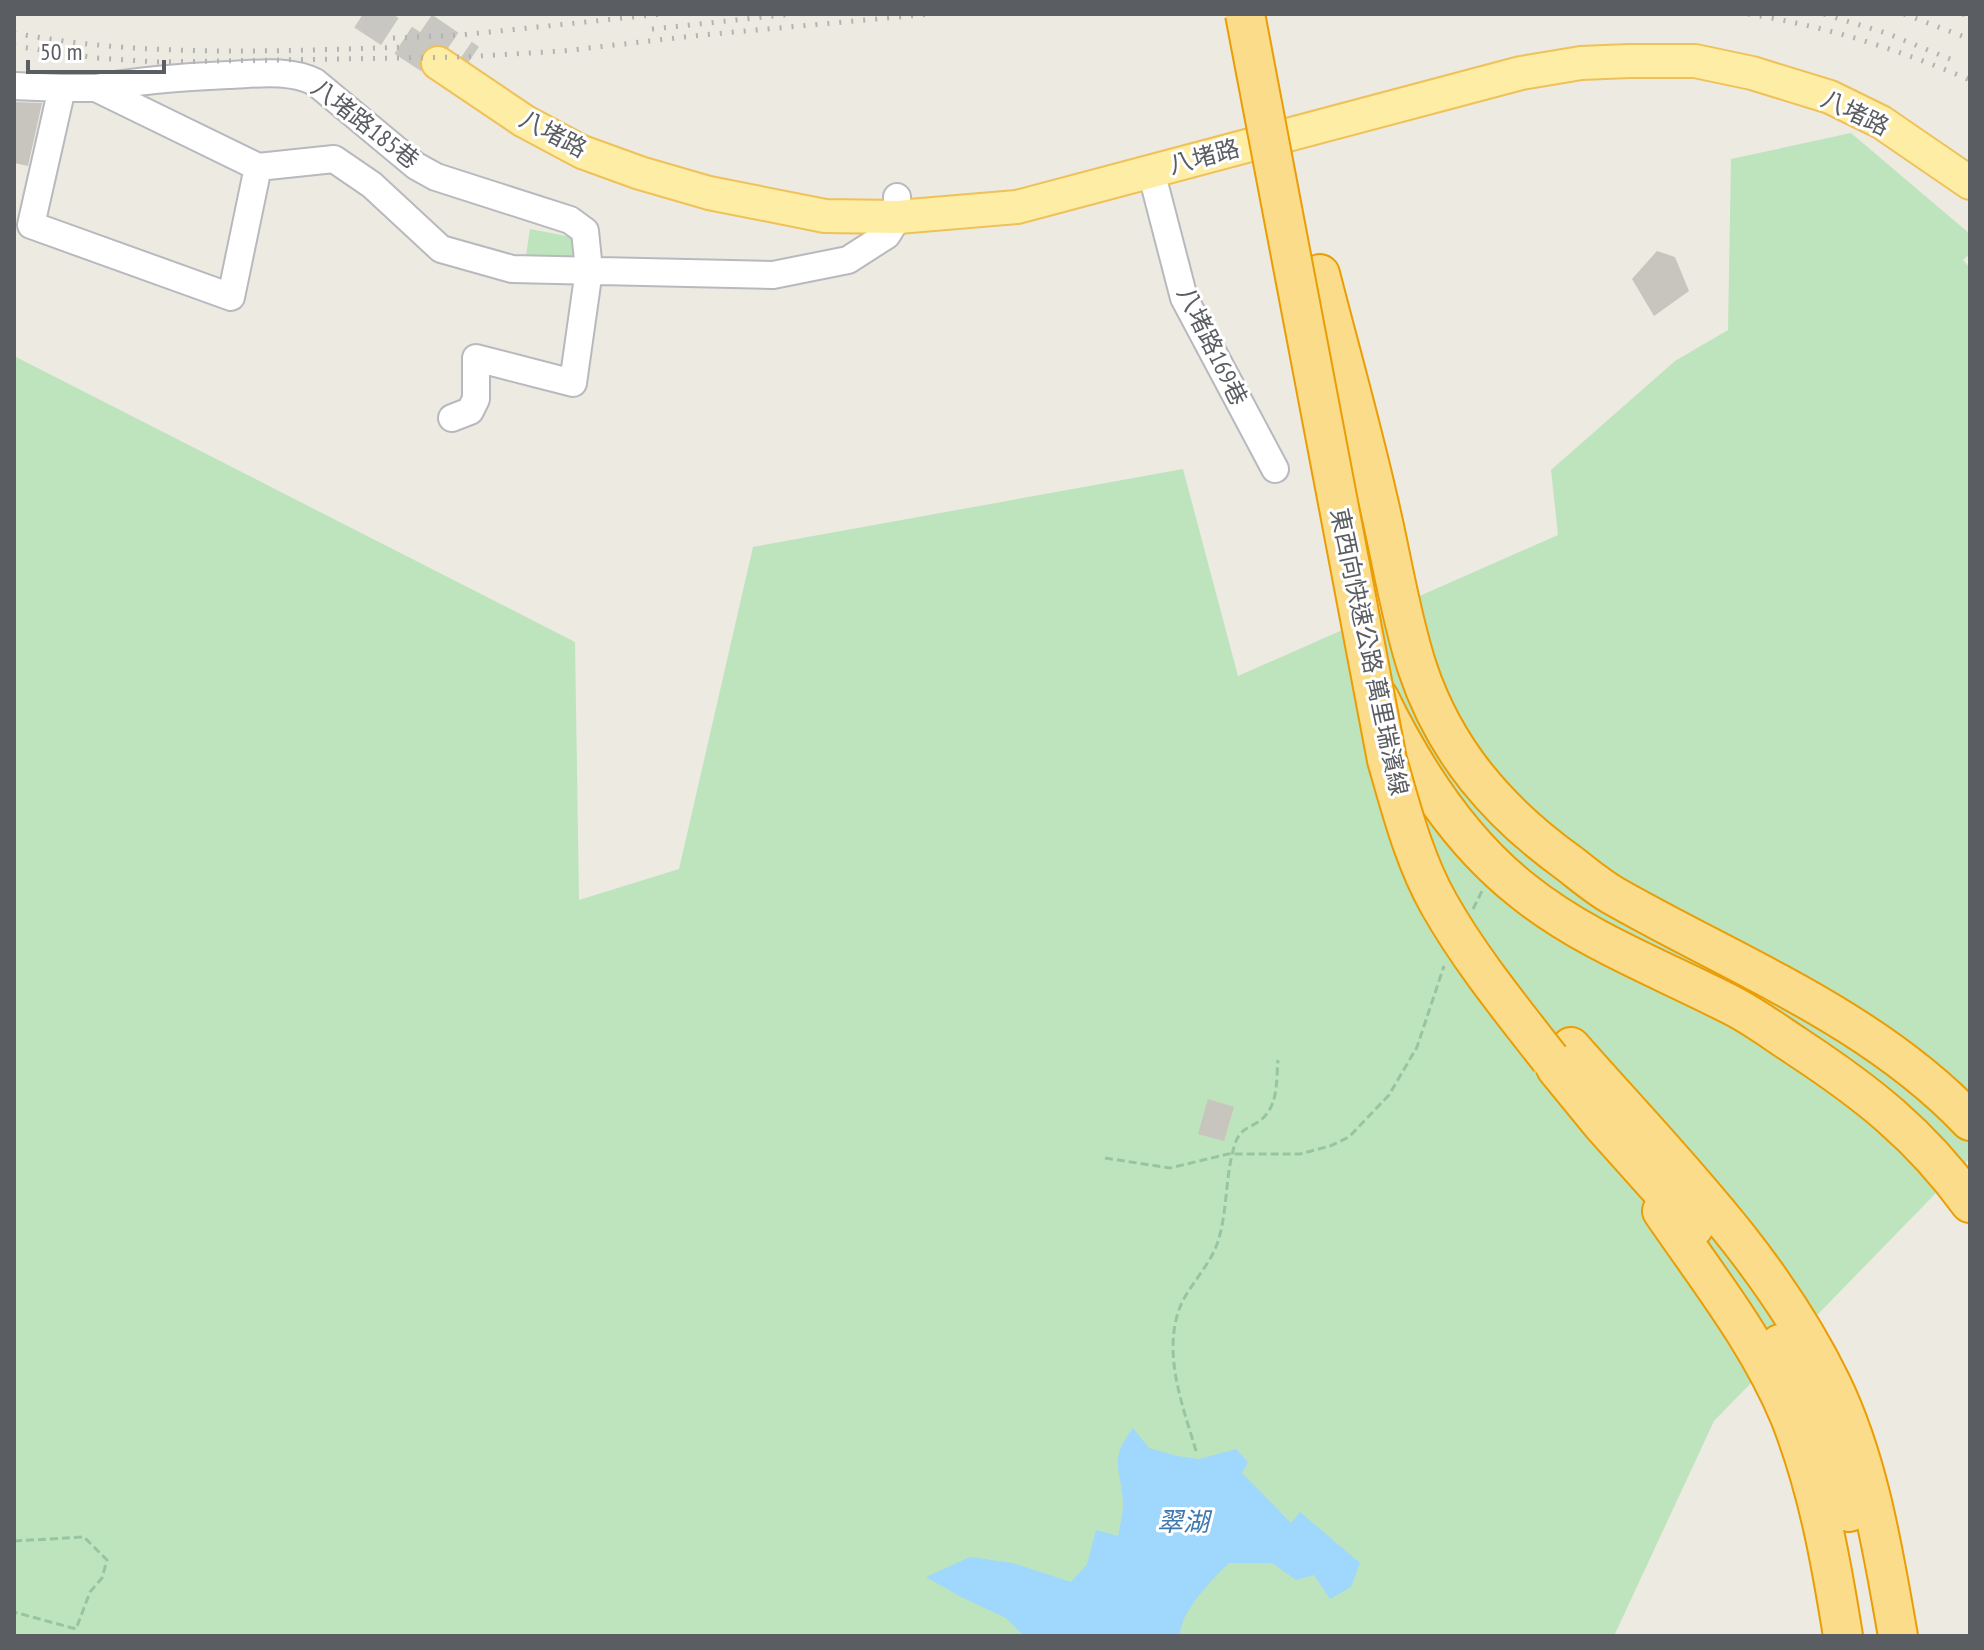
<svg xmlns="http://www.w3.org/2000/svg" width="1984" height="1650" viewBox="0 0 1984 1650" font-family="'PT Sans Narrow','Noto Sans TC',sans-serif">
<rect width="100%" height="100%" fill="#eceae1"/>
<path fill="#bee4bd" d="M1851,133L1970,234V254L1963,260L1970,268V1158L1714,1421L1614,1636H14V356L575,642L579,900L679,869L753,547L1183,469L1238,676L1558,535L1551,470L1675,361L1728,330L1731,159Z
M530,229L577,238L572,270L525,262Z"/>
<path fill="#a0d7fd" d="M1133,1428L1149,1448L1177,1456L1199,1459L1236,1449L1248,1462L1242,1473L1291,1523L1300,1512L1360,1563L1351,1587L1330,1599L1314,1575L1296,1580L1272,1563H1229C1212,1580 1180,1611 1180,1636H1024L1006,1618L961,1597L926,1577L970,1557L1013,1563L1071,1582L1087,1564L1096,1530L1118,1536C1120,1525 1123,1513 1123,1503C1121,1468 1108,1460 1133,1428Z"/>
<path fill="#c8c4be" d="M14,102L42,103L28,166L14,163Z
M1657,251L1675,257L1689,291L1654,316L1632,279Z
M1208,1099L1234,1107L1224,1141L1198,1134Z"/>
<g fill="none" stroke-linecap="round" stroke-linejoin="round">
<path stroke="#c8c7c1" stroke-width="32" stroke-dasharray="32 16" stroke-linecap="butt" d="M363,14L438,63
M423,28L470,60"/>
<defs>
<path id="minor" d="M14,86L62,88
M96,88C142,80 181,77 228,75C257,74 288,69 315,82L416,166L436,177L570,220L585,231L589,270L573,383L476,358V399L470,411L452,418
M258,167L231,297L31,225L62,88H96L258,167L334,159L372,185L441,249L512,269L773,275L848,260L887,235L898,217L897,197
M1151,171L1184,298L1275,469"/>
<path id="major" d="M438,63L524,121L582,152L640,173L709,193L825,216L898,217L1017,207L1521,73L1581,63L1629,61H1695L1752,73L1830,97L1881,122L1970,183"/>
<path id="highway" d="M1320,274C1339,348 1360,422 1377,496C1391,553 1399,611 1417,667C1445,752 1499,813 1570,864C1584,875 1598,887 1614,896C1735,965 1872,1018 1970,1121
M1379,698C1414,770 1459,841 1523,891C1585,941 1664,970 1735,1007C1756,1018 1776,1033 1796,1046C1866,1092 1920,1134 1970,1203
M1571,1047C1664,1153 1769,1255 1831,1383C1869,1461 1883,1551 1898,1636
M1556,1068L1601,1123L1694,1227
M1662,1211C1707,1277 1759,1342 1790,1417C1818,1488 1831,1561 1843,1636
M1780,1344L1820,1422L1849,1512"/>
</defs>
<use href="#minor" stroke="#b7b9be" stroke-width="30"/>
<use href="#major" stroke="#efc158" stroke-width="36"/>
<use href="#highway" stroke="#ea9d04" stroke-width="42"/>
<path stroke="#97c5a2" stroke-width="3" stroke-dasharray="8 4" stroke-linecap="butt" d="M1473,909L1482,891
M1105,1158L1170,1168L1228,1154H1300L1330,1146L1349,1137L1389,1095L1417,1047L1444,966
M1196,1451C1183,1406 1162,1354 1180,1307C1190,1283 1212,1264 1219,1238C1228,1207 1225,1172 1236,1141C1241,1129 1249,1128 1258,1122C1279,1108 1276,1082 1278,1060
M14,1541L84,1537L107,1560L102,1578L90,1592L76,1629L14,1612"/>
<use href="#minor" stroke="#fff" stroke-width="26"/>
<use href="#major" stroke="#feeda5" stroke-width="32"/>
<use href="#highway" stroke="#fbdc8a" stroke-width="38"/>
<path stroke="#b2b3b3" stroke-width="5" stroke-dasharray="2 10" stroke-linecap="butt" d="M1748,14C1825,26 1898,49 1970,80
M1824,14L1886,33L1955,61
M1904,14L1970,39
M1963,14L1970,17
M652,29L792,14
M14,33C144,58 277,51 409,47
M393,38L461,35L662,14
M14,46L97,58L157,62L462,57L563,51L702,35L931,14"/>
<defs>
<path id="highway-bridge" d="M1245,14L1387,760C1401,808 1414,860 1439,904C1470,959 1511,1009 1550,1059"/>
</defs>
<use href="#highway-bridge" stroke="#ea9d04" stroke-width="42" stroke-linecap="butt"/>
<use href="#highway-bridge" stroke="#fbdc8a" stroke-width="38"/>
</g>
<g text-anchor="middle" stroke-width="6" stroke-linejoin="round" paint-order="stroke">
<g font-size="24" fill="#5a5d62" stroke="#fff">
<text transform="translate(1855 113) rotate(26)" y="8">八堵路</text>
<text transform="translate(365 124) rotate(38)" y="8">八堵路185巷</text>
<text transform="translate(553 134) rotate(28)" y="8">八堵路</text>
<text transform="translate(1204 157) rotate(-15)" y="8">八堵路</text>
<text transform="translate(1212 346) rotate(64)" y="8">八堵路169巷</text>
<text transform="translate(1369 652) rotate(78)" y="8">東西向快速公路 萬里瑞濱線</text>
</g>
<g font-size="26" font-style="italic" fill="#3e78ae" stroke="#fff">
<text x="1183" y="1531">翠湖</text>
</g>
</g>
<rect width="1984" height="1650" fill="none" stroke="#5a5d62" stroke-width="32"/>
<path d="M28 60v12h136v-12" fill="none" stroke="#5a5d62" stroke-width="4"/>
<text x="40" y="60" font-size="24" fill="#5a5d62" stroke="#ffffff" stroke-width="6" paint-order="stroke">50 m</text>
</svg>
